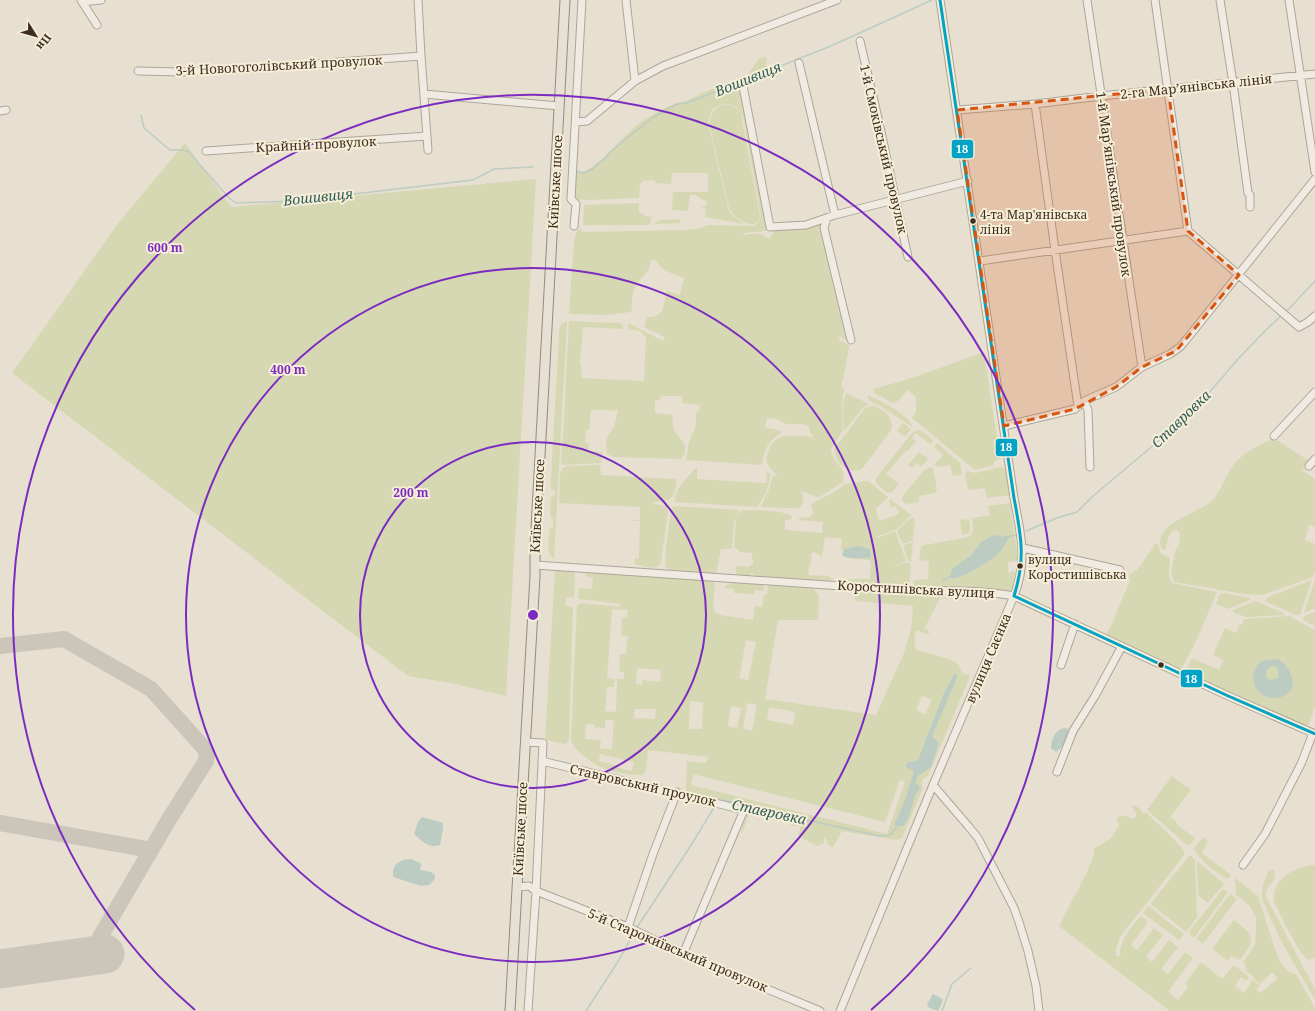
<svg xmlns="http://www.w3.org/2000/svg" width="1315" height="1011" viewBox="0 0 1315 1011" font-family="'Noto Serif',serif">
<rect width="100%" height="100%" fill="#e7e0d1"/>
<path fill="#d6d7b3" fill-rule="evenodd" d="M763,57H766L767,60L765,73L740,85L737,87V90L741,93L743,102L765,225H768L766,231L743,233L744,235C752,234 762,231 768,239L770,238L775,231L780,229L818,224L822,226L848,339H844L840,336L839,338V340L849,345V347L843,381L841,384L844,390L842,405L843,430L831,449C832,464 847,465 843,482L821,496L816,497L800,490C804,495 805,503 799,508H780L761,507L769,489L773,476L777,475L769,467L766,460C772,430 788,435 813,437V434H810L809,426L802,424H786L777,419L767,418L765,427C770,430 778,428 782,432C768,442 765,447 762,465L686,460L689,442L696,425V412L699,411L700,405L682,403V396H661L660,400L655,401V413L672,415L673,425L674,431L685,445V453L681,459L614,457L607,454L606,442L608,435L614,427L618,410L607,411V410H591L589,430H586L585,443H589L588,451L602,452L601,463L562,465L561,461L563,436L569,321L619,323L622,324L624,329L583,327L580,363L581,364L582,378L644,381L646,337L640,331L629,329L628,324H630L663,341L665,337L644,327L647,317C665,318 664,304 666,291L680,295L684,278C672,273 663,272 655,260H652C650,263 650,265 649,269C644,278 636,280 633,293C631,299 633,306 631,312L607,315L569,314L574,243L576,232L578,230L581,229L583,232L687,230L702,228L707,225L755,226L759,221L761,216L743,117L741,114L760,216L759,220L754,224C744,224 735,218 729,208L709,123C712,105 728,98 741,113C735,102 719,101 712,111C709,115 709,119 708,123L728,208L731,214L744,224L705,217L706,209L700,208L706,206L707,202L695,195H690L688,210L686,211L672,210L673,192H708V173H672L671,184L657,183L653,180L644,181L640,184L639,198L588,200L574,199L576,170C577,170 580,172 581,172C593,171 621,140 630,131C642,120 659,110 674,104C678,102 682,103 686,101C693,98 699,94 705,92C718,86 734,85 745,77C753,71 753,62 763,57Z
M185,143L231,207L536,179L506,696L451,683L408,676L12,373L120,221Z
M639,203V212L645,216L651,217V221L649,225H583L584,205Z
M681,219L679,223L654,224L659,220Z
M567,321L554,559C545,553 549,537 550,528L553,527V518L550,516L551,497L554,496L555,491L551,489V478L559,335C559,329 560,323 567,321Z
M984,352L1000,459L994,462V465L975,470L912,418L916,412V397L907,390L898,401L893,403L874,393V389L912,378Z
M846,393L869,404L863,408L844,431L843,405Z
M867,395C877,398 913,417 912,427L882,407L869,401Z
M871,406C883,407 893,417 892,429L862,469C849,475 833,462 835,448L865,408Z
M903,423L911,429L905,437L897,431Z
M918,430L922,431L934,441L930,444L916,433L912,438L916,441L908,451L906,450L886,474L899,484L893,491L888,493L876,483V478L912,433Z
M1274,438L1309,461L1302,470L1315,479V527L1309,525L1305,540L1315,544V571L1313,577L1263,595L1244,594L1174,582L1171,573L1175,551L1179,545L1180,533L1175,529C1168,534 1167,541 1166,549L1164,550L1161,548C1153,524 1197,513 1211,502C1218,496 1225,478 1230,470C1240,453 1257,447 1274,438Z
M937,443L960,463L962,475L953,476L950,465L937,467L934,465L943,455L934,447Z
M919,452L928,459L921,467L916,463L912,468L908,465Z
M600,465L601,475L676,479C676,499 671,501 653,502V504L666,506L668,511L661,562L659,566L651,568L634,564L635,559L639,558L640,521L625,520H640V507L559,503L560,474L562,469L566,466Z
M697,467V479L766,483L767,472L770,474C770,485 764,500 756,507L675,502C672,492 690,474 697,467Z
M1000,467L1005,469L1010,495L987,498L985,488L968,490L965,475L967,471L976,473Z
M928,468H933L937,489L935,493L919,496V502L905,504L902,500L903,496L924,470Z
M868,481L888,497L876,509L879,521L899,514L896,506L891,507L889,501L890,499L911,515L897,529L876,537L877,538L895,531L906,561L888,568L907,562L911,564L909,585L907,586L860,584L847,581L846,579C854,580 861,578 870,579L871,563L869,560L855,559L861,557L869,558L871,554L869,548L867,547H854L841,550L842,539L825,537L822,557L814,552L811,554V564L808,571L809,575L829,576L830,578H834L831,581L757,577L752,573L748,576L737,575L735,566L750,567V565H753V559L752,558V553L740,552L736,548H734L736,518L740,511C749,509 787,510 792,517L791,519L785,520V530L822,533L823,522L799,520V518L810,517L813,513L812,507L811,505L816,501L831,494L845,484Z
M1010,503L1018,558L1016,561L1008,562V572L1011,573V571L1016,572C1015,580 1014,590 1005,592L914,586L913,581L915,580L928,579L929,561L919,560L921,547L925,545L969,537C975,532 973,525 972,518L990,515L988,506ZM998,535L1003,537C989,555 985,566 963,575C959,577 956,579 951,578L981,542Z
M673,506L739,510L734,522L732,549H721L716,574L672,571L665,566L666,548L671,510Z
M912,517L915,520L913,540L904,544L901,541L897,531Z
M969,519C970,528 973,533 962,535L960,520Z
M913,542L911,562L908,560L904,549V545Z
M1157,542L1161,554L1170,558L1169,576L1172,583L1217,592L1196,641L1185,663L1181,668L1177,669L1105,636C1108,632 1116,616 1117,611L1130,580L1129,575L1138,569Z
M555,570L574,572L575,574L574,598L566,597L565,606L573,607L569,739L566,744L554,742L545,739Z
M587,572L712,581L715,584L713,605L715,612L720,615L753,620L755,606L762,607L764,594L767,595L768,584L813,588L819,596L818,620H778L765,699L876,715L904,653L911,629L913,606L855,601V590L968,599L970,600L940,598L924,629L929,631V634H925L916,630C915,636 913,645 917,650L951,660L958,664L962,673L970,676L928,776L924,778L921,783L923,788L902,838L897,840L842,831L833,847L828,845L827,841L824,837V843L817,846L798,836L801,826C794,827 788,824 784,820L753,812L748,817L742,833V827L749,812L747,809L686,792L687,761L706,763L708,757L648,750L646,771L642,775H637C627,775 613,772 603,768C594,765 573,750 571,740L577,605L582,603L620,607L621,604L578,599L579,588L592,589L593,578L585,576ZM612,609L628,610L627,618H622L621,635L628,636L626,654H620L619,671L624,672V679H617L616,712L605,711L607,687H614L615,679L607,678ZM746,640L756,642L748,680L739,678ZM637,668L661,670L660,682L642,680V685L636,684ZM922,696L932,700L925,715L916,710ZM690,701L703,702L702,729H689ZM747,703L757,705L752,731L743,729ZM731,706L741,708L737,728L728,726ZM769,707L795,712L793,725L767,720ZM635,709H656L655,719L634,718ZM605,720H614L612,749H600L601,740L585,739L586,724H594V727L605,728ZM600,754L634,762L632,771L618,768V766L599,761ZM693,774L885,822L900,780L905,781L887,834L691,785Z
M1315,579V608L1304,613Z
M1312,580L1300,615H1295L1265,601L1268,597Z
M732,583L763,584L764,591L755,590L754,594L734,593V589L725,588L727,585Z
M1222,593L1250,598V600L1228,609L1217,605L1216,604L1219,595Z
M1255,601L1284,613V615L1246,617L1233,612V610Z
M1315,612V626L1303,620L1304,616Z
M1289,616L1315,630V706L1309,725L1301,724L1287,719L1193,677L1188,673L1187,669L1192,658L1219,670L1223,660L1213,655L1225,628L1236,633L1240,624L1242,625L1244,619Z
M1172,776L1191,790L1170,817L1177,822L1176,824L1195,838L1192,843L1189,845H1187L1147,810Z
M1133,805L1139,808L1144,814L1146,812C1153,820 1184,846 1185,854L1120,937L1116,949V956H1120C1119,940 1131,928 1141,916L1147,920L1146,922L1147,923L1131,945L1137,950L1154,928L1163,935L1146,957L1152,962L1169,940L1178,947L1161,969L1168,974L1185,952L1193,958L1168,992L1178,1000L1188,987L1185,984L1201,962L1222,979L1234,965L1249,977L1246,981L1241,977L1235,986L1244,993L1253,980L1260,986L1256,989L1260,993L1278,978L1272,972L1260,984L1253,978L1254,977L1246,971L1247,969L1243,962L1255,945L1256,931V918L1250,906L1236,895L1235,878L1258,896L1275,949L1280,961L1288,972L1296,974L1315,1008V1011H1170L1059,926L1087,872L1094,855V849L1111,838L1119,826L1117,818C1122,814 1128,817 1133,819L1136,817V813L1132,807Z
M1203,837L1208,841L1202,853L1231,875L1228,879C1215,873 1201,861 1194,849Z
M1190,855L1195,860L1197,917L1186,932L1152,905L1151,903Z
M1197,861L1224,884L1208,903L1198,895Z
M1315,865V957L1309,960C1299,956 1280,913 1274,902C1271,878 1295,867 1315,865Z
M1270,870H1274L1275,878L1266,891V897L1315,989V1000L1279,937L1262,899L1263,884L1267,874Z
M1223,889L1228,892L1194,938L1188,933Z
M1230,894L1237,899L1203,944L1196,939Z
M1148,906L1184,934L1179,940L1143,913Z
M1234,920C1255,936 1256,939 1240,960L1231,956L1228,961L1212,949Z"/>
<path fill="#bcccc2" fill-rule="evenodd" d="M998,535L1003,537L1007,535L1009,537C1006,542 1004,547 1001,551C993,560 964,577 952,579L950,577L952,569L970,556L981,542L992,536Z
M857,546L869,548L871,554L870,558C862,557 849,561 842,555L844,549Z
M1277,659C1288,664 1293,675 1293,687C1290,691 1285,696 1281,697C1264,702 1250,688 1254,672C1256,668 1257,664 1261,662C1266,659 1271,660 1277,659ZM1274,666L1276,667L1279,671L1278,678L1269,680L1266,676L1267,670L1270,667Z
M954,674H957V678L932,736L939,743L931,767L918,776L915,782L920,788C919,791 916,793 915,796C911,806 911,817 903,826H899L894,825L905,800L914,771L906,767V764L908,762L916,761L918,760L944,693Z
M1064,728L1068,729L1069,732L1062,747L1056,752L1051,748C1051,740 1055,730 1064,728Z
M422,817L443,823V829L440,845C429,849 422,841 414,834L418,822Z
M411,859L422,864L420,868L421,870L431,872L435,875V879L429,885L421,886L393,877V870L396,864L403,860Z
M933,994L943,999L939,1010L937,1011L928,1007L927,1005L932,995Z"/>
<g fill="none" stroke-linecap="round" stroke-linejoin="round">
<path stroke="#bcccc2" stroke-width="1.5" d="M141,115L144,128L170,150H184L189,152L229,198L236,203L294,201L473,180L494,169L533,167
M576,171L584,173L593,169L599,163L606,158L610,152L652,118L677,104L687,103L831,46L932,0
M1286,312L1315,281
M1026,531L1057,518L1077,512L1093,496L1168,433L1207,395L1238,359L1266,330L1281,316
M1007,537L1016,535
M943,581L951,576
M718,802L722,800L741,804L797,818L880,836L890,835L899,824
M636,929L688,850L715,806
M586,1011L619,960L634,933
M942,1011L952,984L971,968"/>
<path stroke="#cbc5ba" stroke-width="16" d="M0,646L64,639L151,689L204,748L207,753L206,761L168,821L89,956
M0,823L146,849L149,854"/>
<path stroke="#cbc5ba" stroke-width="39" d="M0,969L105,954"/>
<defs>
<path id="minor" d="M81,0L97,25
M418,0L421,56L428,150
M626,0L635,81
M1087,0L1142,367
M1155,0L1188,231
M1220,0L1233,83L1248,193L1250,195V207
M1289,0L1315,172
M82,2L101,0
M860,41L878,118L908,257
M799,63L835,215
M138,71L181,72L258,68L421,56
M743,86L770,227L806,225L835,215L968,181
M424,94L559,106
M1035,104L1055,250L1078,406
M957,110L1035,104L1101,96L1315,74
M0,111L6,110
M576,122L587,121L635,81L663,66L837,0
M206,151L427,136
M827,218L824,228L851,340
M574,226L576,204L571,199L582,0
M1188,231L1299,327L1308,322L1315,316
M980,261L1188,231
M1084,401L1088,410L1090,467
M1004,426L1075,409L1084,401L1116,387L1142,367L1170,354L1180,347L1186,340L1315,179
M1274,436L1315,392
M1309,466L1315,459
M1023,548L1120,570
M535,565C651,573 768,580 885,589C928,592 972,588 1014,596L1226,695L1315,734
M1061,665L1075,624
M525,742L543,743L536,891L528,1011
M542,761L744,810L683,954
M1057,772L1073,731L1095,696L1122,646
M933,785L969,827L978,838L1014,908L1019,922L1028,951L1036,986L1039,1011
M1243,865L1265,834L1301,764L1313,733
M517,887L529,886L536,891L628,927L683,954L820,1011
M628,927L653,854L677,792
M840,1011L933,785L1014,596C1028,560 1021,535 1014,498L940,0"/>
<path id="major" d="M510,1011L535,576V547L565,0"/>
</defs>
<use href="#minor" stroke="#ada599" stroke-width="9"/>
<use href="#major" stroke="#928b80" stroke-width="11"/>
<use href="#minor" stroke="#efebe3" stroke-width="7"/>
<use href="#major" stroke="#e6e1d4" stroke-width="9"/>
<defs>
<path id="bus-1" d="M940,0L1014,498C1021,535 1026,559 1014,596
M1014,596L1226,695L1315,734"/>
</defs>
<use href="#bus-1" stroke="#f7eed8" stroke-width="6"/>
<use href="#bus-1" stroke="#03a3c5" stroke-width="3"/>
</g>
<path fill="#d7550e" fill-opacity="0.2" stroke="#d7550e" stroke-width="3" stroke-dasharray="8 5" stroke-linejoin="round" d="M1168,89L1188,231L1239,275L1176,351L1142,367L1116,387L1075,409L1004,426L957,110Z"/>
<g fill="none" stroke="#7b2cbf" stroke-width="2">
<circle cx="533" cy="615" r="173"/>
<circle cx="533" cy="615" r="347"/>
<path d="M195 1010A520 520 0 1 1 871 1010"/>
</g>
<g fill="#3d2e20" stroke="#f7eed8" stroke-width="1.5">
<circle cx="973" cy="221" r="3.5"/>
<circle cx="1020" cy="566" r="3.5"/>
<circle cx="1161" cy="665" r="3.5"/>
</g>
<g text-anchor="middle" stroke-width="4" stroke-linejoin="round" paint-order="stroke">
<g font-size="12" fill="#3d2e20" stroke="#f7eed8" text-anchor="start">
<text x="980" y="219">4-та Мар'янівська<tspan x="980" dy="15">лінія</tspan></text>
<text x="1028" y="564">вулиця<tspan x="1028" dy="15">Коростишівська</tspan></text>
</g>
<g font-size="13" fill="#3d2e20" stroke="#f7eed8">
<text transform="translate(279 65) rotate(-3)" y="5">3-й Новогоголівський провулок</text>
<text transform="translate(1196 86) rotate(-6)" y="5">2-га Марʼянівська лінія</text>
<text transform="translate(316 144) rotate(-3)" y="5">Крайній провулок</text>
<text transform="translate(884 149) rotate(77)" y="5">1-й Смоківський провулок</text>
<text transform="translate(555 182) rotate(-87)" y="5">Київське шосе</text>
<text transform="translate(1114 184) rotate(82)" y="5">1-й Марʼянівський провулок</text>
<text transform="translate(537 506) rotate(-87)" y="5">Київське шосе</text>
<text transform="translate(916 589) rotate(3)" y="5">Коростишівська вулиця</text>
<text transform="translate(988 658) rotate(-67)" y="5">вулиця Саєнка</text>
<text transform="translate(643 785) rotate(13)" y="5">Ставровський проулок</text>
<text transform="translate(520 829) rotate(-87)" y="5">Київське шосе</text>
<text transform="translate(678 950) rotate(23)" y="5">5-й Старокиївський провулок</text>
</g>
<g font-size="14" font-style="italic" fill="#2f5d5a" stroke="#f7eed8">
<text transform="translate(748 79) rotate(-22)" y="5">Вошивиця</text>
<text transform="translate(318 197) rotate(-6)" y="5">Вошивиця</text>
<text transform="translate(1181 419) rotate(-44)" y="5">Ставровка</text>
<text transform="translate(769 812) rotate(12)" y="5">Ставровка</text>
</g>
</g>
<circle cx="533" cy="615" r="6" fill="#7b2cbf" stroke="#f7eed8" stroke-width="2"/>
<g font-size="12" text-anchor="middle" font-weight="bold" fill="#7b2cbf" stroke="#f7eed8" stroke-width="4" stroke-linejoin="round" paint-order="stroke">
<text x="165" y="252">600 m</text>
<text x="288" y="374">400 m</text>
<text x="411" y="497">200 m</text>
</g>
<g stroke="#f7eed8" stroke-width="1.5">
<rect x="951" y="139" width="23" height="20" rx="4" fill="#03a3c5"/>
<rect x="995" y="438" width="23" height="19" rx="4" fill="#03a3c5"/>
<rect x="1180" y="669" width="23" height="19" rx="4" fill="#03a3c5"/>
</g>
<g font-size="11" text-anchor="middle" font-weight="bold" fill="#fff">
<text x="962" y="153">18</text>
<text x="1006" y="451">18</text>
<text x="1191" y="683">18</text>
</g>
<g transform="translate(36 36) rotate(127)" stroke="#f7eed8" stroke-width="3" paint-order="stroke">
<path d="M0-3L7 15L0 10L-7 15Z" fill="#3d2e20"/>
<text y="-6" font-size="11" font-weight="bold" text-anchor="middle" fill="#3d2e20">Пн</text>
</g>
</svg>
